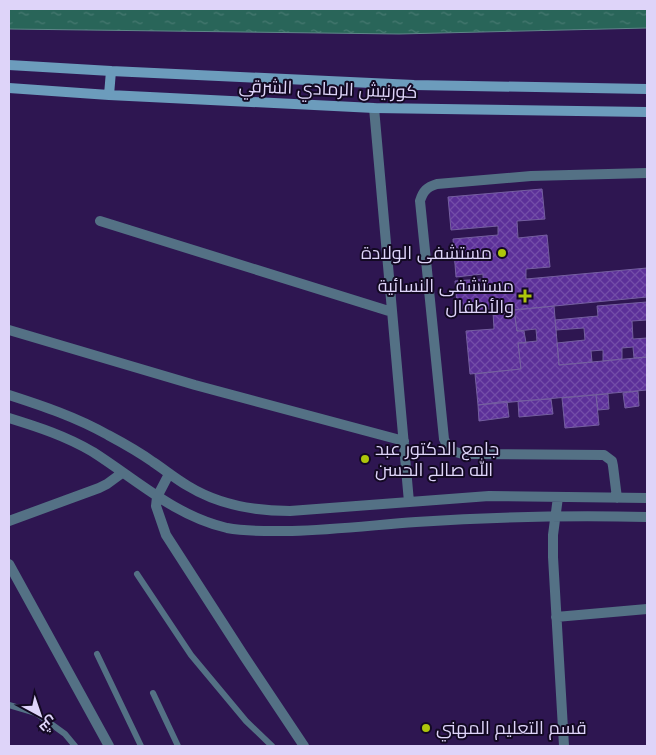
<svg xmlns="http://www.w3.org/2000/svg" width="656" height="755" viewBox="0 0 656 755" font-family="Lora,Cairo,serif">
<defs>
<pattern id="water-ripples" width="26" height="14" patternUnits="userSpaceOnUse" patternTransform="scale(1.25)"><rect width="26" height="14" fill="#296559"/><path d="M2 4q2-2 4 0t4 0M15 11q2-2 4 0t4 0" fill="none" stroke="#487a72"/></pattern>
<pattern id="building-cross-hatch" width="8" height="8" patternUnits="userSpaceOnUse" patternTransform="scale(1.25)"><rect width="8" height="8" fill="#5c3099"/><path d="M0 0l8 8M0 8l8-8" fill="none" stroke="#734da8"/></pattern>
</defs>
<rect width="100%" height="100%" fill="#2e1651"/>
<path fill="url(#water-ripples)" stroke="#5f8689" d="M9,9H647V28L399,34L9,29Z"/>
<path fill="url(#building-cross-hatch)" stroke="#755fa1" d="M542,189L545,219L517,221L518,238L547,235L550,267L526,269V279L647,268V297L493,312L458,314L455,281L483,279V274L456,277L453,239L498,235V226L451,230L448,197Z
M647,302V320L632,321L633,339L647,338V357L634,358L633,347L622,348V359L603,361V350L591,351L592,362L559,365L557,343L585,340L584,328L556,330L555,320L598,316L597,306Z
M554,306L559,365L647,357V390L478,405L475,374L521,369L518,343L537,341L536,329L517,331L514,310Z
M514,310L517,331H524L526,343H518L521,369L470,374L466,331L494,329L493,312Z
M638,391L639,406L625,408L623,393Z
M608,394L609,409L598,410L596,395Z
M596,395L599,425L565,428L562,398Z
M551,399L553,414L519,417L518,401Z
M507,401L509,417L479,421L478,405Z"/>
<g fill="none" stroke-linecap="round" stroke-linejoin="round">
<path stroke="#547185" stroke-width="6" d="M137,574L191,655L246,721L272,746
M97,654L141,746
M153,693L178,746
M9,705L36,713L65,734L75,746"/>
<path stroke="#547185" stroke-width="10" d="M374,108L409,502
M100,221L392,312
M9,330L195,385L404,441
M9,395C43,406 76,417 108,435C123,443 139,452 153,462C165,470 176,479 188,486C219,505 254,511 290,511L489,496L647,498
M9,418C38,427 66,436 93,452C137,480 175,516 227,528C249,532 270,531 292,531C333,530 375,525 416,522C493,517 570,515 647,517
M169,474L157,497L156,506L166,535L244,656L304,746
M558,497L553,535V557L564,746
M617,498L613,466L612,461L604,455L464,454C454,453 448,449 444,439L420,201C423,191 427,187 437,184L531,176L647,173
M9,521L99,488L107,484L122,473
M9,564L109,746
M556,617L647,609"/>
<path stroke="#6c9cbc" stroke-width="10" d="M9,65L111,71L414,85L647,89
M9,88L109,95L374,108L647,112
M109,95L111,71"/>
</g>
<g fill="#aec60b" stroke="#130923" stroke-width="2">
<circle cx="502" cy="253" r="5"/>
<path d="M522.5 288.5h5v5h5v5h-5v5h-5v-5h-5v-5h5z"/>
<circle cx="365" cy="459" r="5"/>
<circle cx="426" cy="728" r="5"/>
</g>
<g text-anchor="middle" stroke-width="4" stroke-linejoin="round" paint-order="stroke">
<g font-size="18" fill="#ded4f9" stroke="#130923">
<text transform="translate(328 89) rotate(2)" y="6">كورنيش الرمادي الشرقي</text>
</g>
<g font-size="18" fill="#ded4f9" stroke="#130923" text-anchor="end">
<text x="492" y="259">مستشفى الولادة</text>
<text x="514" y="292">مستشفى النسائية<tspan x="514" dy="21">والأطفال</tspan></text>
<text x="375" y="455" text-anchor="start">جامع الدكتور عبد<tspan x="375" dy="21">الله صالح الحسن</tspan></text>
<text x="436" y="734" text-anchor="start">قسم التعليم المهني</text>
</g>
</g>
<rect width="656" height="755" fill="none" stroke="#ded4f9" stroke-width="20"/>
<g transform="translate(40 715) rotate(140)" stroke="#130923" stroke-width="4" paint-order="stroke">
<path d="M0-4L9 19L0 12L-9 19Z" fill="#ded4f9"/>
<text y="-8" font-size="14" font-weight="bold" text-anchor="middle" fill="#ded4f9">ش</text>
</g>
</svg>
